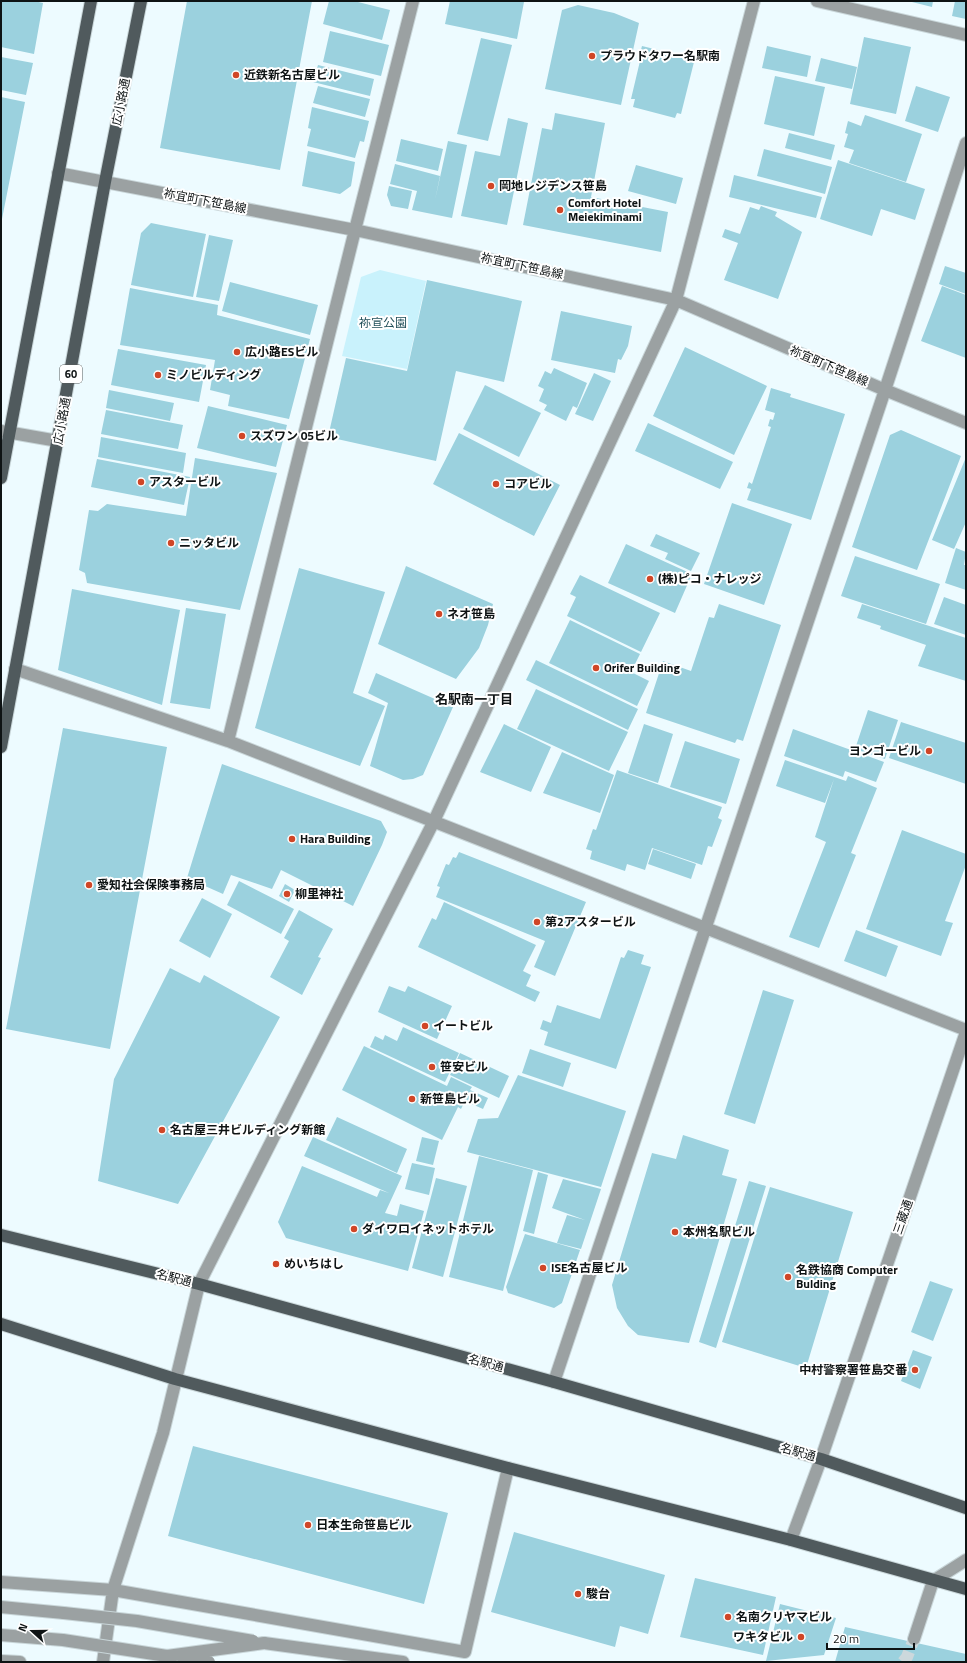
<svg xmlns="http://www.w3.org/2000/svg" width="967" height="1663" viewBox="0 0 967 1663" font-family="'Titillium Web','Noto Sans JP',sans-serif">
<rect width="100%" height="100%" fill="#edfbff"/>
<path fill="#c9f2fc" d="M380,270L426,281L407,369L342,356L361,277Z"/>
<path fill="#9bd1de" d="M1,1H34L43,3L34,54L1,47Z
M187,1H312L280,170L160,148Z
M329,1H354L390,10L382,40L323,24Z
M450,1H517L524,2L517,39L445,24Z
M908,1H933L932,7Z
M955,1H966V19L952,16Z
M578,5L614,13L639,23L621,105L545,89L562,10Z
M330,31L389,45L381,76L323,62Z
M864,37L911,47L896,114L850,104Z
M481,38L512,45L488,141L457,134Z
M642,46L691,58V61L694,62L681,114L677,113L675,118L633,107L635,99H631L640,61H638Z
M767,46L811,56L807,77L762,68Z
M1,57L33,63L26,95L1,90Z
M821,58L857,67L852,89L815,81Z
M318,65L374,79L370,96L313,82Z
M775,76L825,87L814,136L764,124Z
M318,86L370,99L365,117L313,103Z
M916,86L950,97L938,132L905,121Z
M1,97L25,102L2,219H1Z
M312,107L369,121L364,142L360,141L355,158L307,146L311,129L308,128Z
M555,113L605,123L591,197L668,212L661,252L523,225L542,128L552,130Z
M865,115L922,134L906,182L849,163L854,150L844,147L848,134L845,133L848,121L861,126Z
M508,118L528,123L507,225L461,216L475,151L500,156Z
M789,133L835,145L831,160L785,148Z
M401,139L443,149L438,171L396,161Z
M448,141L467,145L452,218L412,210L417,191L390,184L395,164L440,176L435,200Z
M764,149L832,167L825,194L757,176Z
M308,151L355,162L351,186L340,194L302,186Z
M838,160L925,189L915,220L881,209L872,236L820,219Z
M636,165L683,178L676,204L628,191Z
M734,175L822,197L816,218L729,197Z
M389,186L412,191L408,209L391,206L387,195Z
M761,206L777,212L775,216L802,232L778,299L724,280L738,243L722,237L725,229L740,234L750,207L759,210Z
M151,223L206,234L193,297L131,285L141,233Z
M209,235L233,240L219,301L196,297Z
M945,266L966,273V294L939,284Z
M427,280L522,301L504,382L456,371L436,461L328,437L346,358L407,371Z
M230,282L318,305L310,335L222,311Z
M942,286L966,295V358L921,341Z
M130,288L218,305L217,315L310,339L289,419L228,406L230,395L210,390L215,360L120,345Z
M561,311L632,326L628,346L621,360L618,359L615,373L551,360Z
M685,347L767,386L734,455L653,416Z
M118,349L206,365L199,402L111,385Z
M554,368L587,383L577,408L573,406L566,421L544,410L547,405L539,401L544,389L538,386L545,371L551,374Z
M594,373L611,381L593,421L575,414Z
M485,385L541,413L519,457L463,429Z
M771,388L791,394L790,397L845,414L811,520L747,500L751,489L747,488L749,482L752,484L771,427L768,426L770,419L773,420L775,413L765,410Z
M109,390L174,403L170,421L106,408Z
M208,406L287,425L276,467L197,448Z
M106,410L183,425L178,449L101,434Z
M648,423L733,462L720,489L635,451Z
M901,430L961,456L917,570L852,547L890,435Z
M459,433L560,485L534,536L433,484Z
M101,437L186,453L183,473L98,457Z
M966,457V522L954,549L932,540Z
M195,458L277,473L240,610L87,583L85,573L79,570L89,510L98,511L107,504L186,516Z
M97,459L190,477L184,505L91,487Z
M732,503L792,524L764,605L704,584Z
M656,534L700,553L691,571L665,559L668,553L650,546Z
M626,544L692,574L675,613L608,583Z
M956,548L966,552L964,565H966V590L945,583Z
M855,556L940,584L926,624L841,596Z
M406,566L493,604L488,625L479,648L456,679L378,644Z
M299,568L385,592L353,693L385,706L360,766L255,728Z
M580,575L660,613L641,652L567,616L576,597L570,594Z
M72,589L180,610L162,705L58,670Z
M944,597L966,605V635L934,624Z
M719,604L781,625L743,741L737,739L735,743L646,713L663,661L691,671L709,617L714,618Z
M862,604L966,638V681L918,666L926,645L880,629L881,626L857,618Z
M186,608L226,614L210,709L170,703Z
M570,620L640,654L631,672L649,681L637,706L549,663Z
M536,660L638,709L628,730L526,680Z
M376,673L453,707L423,775L413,779L403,780L370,766L388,703L368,693Z
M536,689L628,732L609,771L517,729Z
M868,710L898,720L885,759L855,749Z
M901,722L966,743V784L889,758Z
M504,724L551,747L531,792L480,772Z
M644,724L673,734L658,783L628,773Z
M63,728L167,747L110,1049L6,1029Z
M793,729L884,762L876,782L845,771L843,777L784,756Z
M685,741L740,759L726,804L670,787Z
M562,752L614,775L600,813L543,793Z
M785,760L846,781L848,776L877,788L851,853L856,855L819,948L789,937L826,842L815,837L834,779L825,803L776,786Z
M222,764L381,821L387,832L382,845L353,906L281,870L272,889L231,875L223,894L187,878Z
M617,770L722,807L718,818L722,820L712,847L708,846L702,865L652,848L645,870L627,864L625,871L590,859L592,851L586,849L593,829L596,830Z
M902,830L966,854V865L945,921L953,923L941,956L866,929Z
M653,849L696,864L691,879L648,864Z
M459,852L586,902L555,976L534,967L545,941L436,897L440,887L437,886L446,864L449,865L453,857L456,858Z
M239,881L294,909L281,934L227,905Z
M285,884L295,890L289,902L279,896Z
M202,898L232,914L210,958L179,941Z
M444,902L536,945L523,971L531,975L526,986L540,992L535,1002L418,947L432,918L436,920Z
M299,910L333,929L318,957L321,958L302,995L270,977L289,941L284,938Z
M856,930L898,946L886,977L844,961Z
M628,950L644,955L641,964L651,967L616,1069L544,1045L548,1032L540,1029L543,1020L551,1023L557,1005L600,1019L621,957L624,958Z
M170,968L200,983L204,975L280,1017L178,1204L98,1181L114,1079Z
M389,986L405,992L408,986L452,1006L437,1039L378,1012Z
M763,990L794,1000L755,1124L724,1114Z
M403,1027L459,1053L445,1082L370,1047L375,1036L383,1040L385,1035L397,1041Z
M364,1046L447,1086L451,1077L472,1087L470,1090L488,1098L483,1109L465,1101L461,1109L458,1107L442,1140L342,1090Z
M530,1049L571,1063L563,1087L522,1073Z
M460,1053L509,1076L499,1098L450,1075Z
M518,1075L626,1111L601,1187L467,1152L478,1119L498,1118Z
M337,1117L407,1149L397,1173L326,1140Z
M683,1135L729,1150L722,1175L737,1179L689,1343L638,1335L628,1326L617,1308L612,1285L652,1153L676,1159Z
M313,1137L402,1176L385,1213L397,1216L400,1204L424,1211L408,1271L286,1238L278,1222L302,1166L377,1197L380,1190L389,1193L304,1156Z
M422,1137L439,1141L433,1165L416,1161Z
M479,1156L533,1170L503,1291L449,1277Z
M412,1163L435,1168L429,1195L405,1189Z
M538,1172L548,1175L534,1234L523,1231Z
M436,1178L467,1186L443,1277L412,1268Z
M563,1179L601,1189L581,1249L557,1243L567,1215L585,1220L552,1208Z
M749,1181L766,1186L716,1348L699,1342Z
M770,1187L853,1212L806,1368L722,1342Z
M525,1234L580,1250L562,1303L554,1308L508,1293L506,1287Z
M930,1281L953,1289L933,1341L911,1332Z
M913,1350L932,1357L920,1389L901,1381Z
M193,1446L448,1513L424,1604L168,1536Z
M514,1532L665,1575L648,1634L620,1626L615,1647L491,1612Z
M695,1578L776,1597L763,1655L680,1637Z
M780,1604L836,1618L824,1655L766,1661Z
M845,1627L966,1654V1662H835Z"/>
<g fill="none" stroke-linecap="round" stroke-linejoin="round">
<path stroke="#ccd8dc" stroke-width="12" stroke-dasharray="12 6" stroke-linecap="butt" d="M903,1662L907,1657L914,1639"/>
<defs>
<path id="minor" d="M817,1L966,35
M58,173L355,230L676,300L885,390L966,423
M1,431L58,441
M15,669L228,741L966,1030
M228,741L355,230L413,1
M554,1382L885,390L966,143
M791,1540L821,1459L966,1032
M1,1582L113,1590L465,1652L508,1468
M1,1607L64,1613
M914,1639L933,1581L966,1560
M264,1643L403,1662
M1,1661L20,1662
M103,1662L113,1590L163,1433L199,1284L434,821L676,300L754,1"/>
<path id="major" d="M1,478L91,1
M1,747L105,182L141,1
M1,1235L199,1284L554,1382L821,1459L966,1508
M1,1324L175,1379L508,1468L791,1540L966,1589"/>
</defs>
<use href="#minor" stroke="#c9d6d9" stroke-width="14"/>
<use href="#major" stroke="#c9d6d9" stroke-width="14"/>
<use href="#minor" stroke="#9ba1a2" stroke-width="12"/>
<use href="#major" stroke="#505a5d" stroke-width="12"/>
<defs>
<path id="minor-bridge" d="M64,1613L137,1621L253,1641
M1,1635L63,1640L167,1656L264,1643
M183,1658L209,1662"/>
</defs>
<use href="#minor-bridge" stroke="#c9d6d9" stroke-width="14" stroke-linecap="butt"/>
<use href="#minor-bridge" stroke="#9ba1a2" stroke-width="12"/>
</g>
<g fill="#d04627" stroke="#fff" stroke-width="1.5">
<circle cx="592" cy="56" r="4"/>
<circle cx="236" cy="75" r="4"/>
<circle cx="491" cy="186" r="4"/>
<circle cx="560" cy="210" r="4"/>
<circle cx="237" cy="352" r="4"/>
<circle cx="158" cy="375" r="4"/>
<circle cx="242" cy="436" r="4"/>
<circle cx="141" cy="482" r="4"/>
<circle cx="496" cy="484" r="4"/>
<circle cx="171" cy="543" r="4"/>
<circle cx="650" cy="579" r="4"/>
<circle cx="439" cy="614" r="4"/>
<circle cx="596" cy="668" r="4"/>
<circle cx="929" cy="751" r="4"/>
<circle cx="292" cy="839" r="4"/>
<circle cx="89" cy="885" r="4"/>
<circle cx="287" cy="894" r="4"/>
<circle cx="537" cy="922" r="4"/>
<circle cx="425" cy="1026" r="4"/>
<circle cx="432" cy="1067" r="4"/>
<circle cx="412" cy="1099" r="4"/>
<circle cx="162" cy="1130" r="4"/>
<circle cx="354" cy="1229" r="4"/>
<circle cx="675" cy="1232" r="4"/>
<circle cx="276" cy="1264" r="4"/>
<circle cx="543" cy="1268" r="4"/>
<circle cx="788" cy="1277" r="4"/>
<circle cx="915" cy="1370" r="4"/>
<circle cx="308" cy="1525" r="4"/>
<circle cx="578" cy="1594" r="4"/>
<circle cx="728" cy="1617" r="4"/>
<circle cx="801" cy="1637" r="4"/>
</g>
<g text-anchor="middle" stroke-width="4" stroke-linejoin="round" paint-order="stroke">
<rect fill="#fff" stroke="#565a5a" stroke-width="1" x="60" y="365" width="22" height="18" rx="3"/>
<g font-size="11" font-weight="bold" fill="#0e1314">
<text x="71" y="378">60</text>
</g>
<g font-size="12" font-weight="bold" fill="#0e1314" stroke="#fff" text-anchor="start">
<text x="600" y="60">プラウドタワー名駅南</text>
<text x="244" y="79">近鉄新名古屋ビル</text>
<text x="499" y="190">岡地レジデンス笹島</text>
<text x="568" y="207">Comfort Hotel<tspan x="568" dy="14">Meiekiminami</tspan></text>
<text x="245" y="356">広小路ESビル</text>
<text x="166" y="379">ミノビルディング</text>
<text x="250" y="440">スズワン 05ビル</text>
<text x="149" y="486">アスタービル</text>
<text x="504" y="488">コアビル</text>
<text x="179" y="547">ニッタビル</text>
<text x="658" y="583">(株)ピコ・ナレッジ</text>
<text x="447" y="618">ネオ笹島</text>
<text x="604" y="672">Orifer Building</text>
<text x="921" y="755" text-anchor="end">ヨンゴービル</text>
<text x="300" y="843">Hara Building</text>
<text x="97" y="889">愛知社会保険事務局</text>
<text x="295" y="898">柳里神社</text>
<text x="545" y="926">第2アスタービル</text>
<text x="433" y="1030">イートビル</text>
<text x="440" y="1071">笹安ビル</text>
<text x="420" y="1103">新笹島ビル</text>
<text x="170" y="1134">名古屋三井ビルディング新館</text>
<text x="362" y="1233">ダイワロイネットホテル</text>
<text x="683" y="1236">本州名駅ビル</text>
<text x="284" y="1268">めいちはし</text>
<text x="551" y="1272">ISE名古屋ビル</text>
<text x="796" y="1274">名鉄協商 Computer<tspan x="796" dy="14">Bulding</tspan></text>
<text x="907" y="1374" text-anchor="end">中村警察署笹島交番</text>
<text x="316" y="1529">日本生命笹島ビル</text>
<text x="586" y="1598">駿台</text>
<text x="736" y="1621">名南クリヤマビル</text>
<text x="793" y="1641" text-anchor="end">ワキタビル</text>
</g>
<g font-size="12" fill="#0e1314" stroke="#fff">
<text transform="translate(121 102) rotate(-79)" y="4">広小路通</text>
<text transform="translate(205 201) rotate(11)" y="4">祢宜町下笹島線</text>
<text transform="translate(522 266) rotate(12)" y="4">祢宜町下笹島線</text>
<text transform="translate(829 366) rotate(23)" y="4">祢宜町下笹島線</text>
<text transform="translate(62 421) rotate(-80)" y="4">広小路通</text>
<text transform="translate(903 1217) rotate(-71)" y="4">三蔵通</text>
<text transform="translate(174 1278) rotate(14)" y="4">名駅通</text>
<text transform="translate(486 1363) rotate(15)" y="4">名駅通</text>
<text transform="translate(798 1452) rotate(16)" y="4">名駅通</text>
</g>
<g font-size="12" fill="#1f4e58" stroke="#fff">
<text x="383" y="327">祢宣公園</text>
</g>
<g font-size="13" font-weight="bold" fill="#0e1314" stroke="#fff">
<text x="474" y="704">名駅南一丁目</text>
</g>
</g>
<rect width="967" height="1663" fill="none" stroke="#0e1314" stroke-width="4"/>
<g transform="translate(32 1631) rotate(291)" stroke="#ffffff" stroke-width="3" paint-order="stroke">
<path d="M0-3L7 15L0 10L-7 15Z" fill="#0e1314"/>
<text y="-6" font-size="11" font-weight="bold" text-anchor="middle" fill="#0e1314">N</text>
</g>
<path d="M827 1643v6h87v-6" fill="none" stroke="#0e1314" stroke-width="2"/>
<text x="833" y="1643" font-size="12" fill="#0e1314" stroke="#ffffff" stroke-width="3" paint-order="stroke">20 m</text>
</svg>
